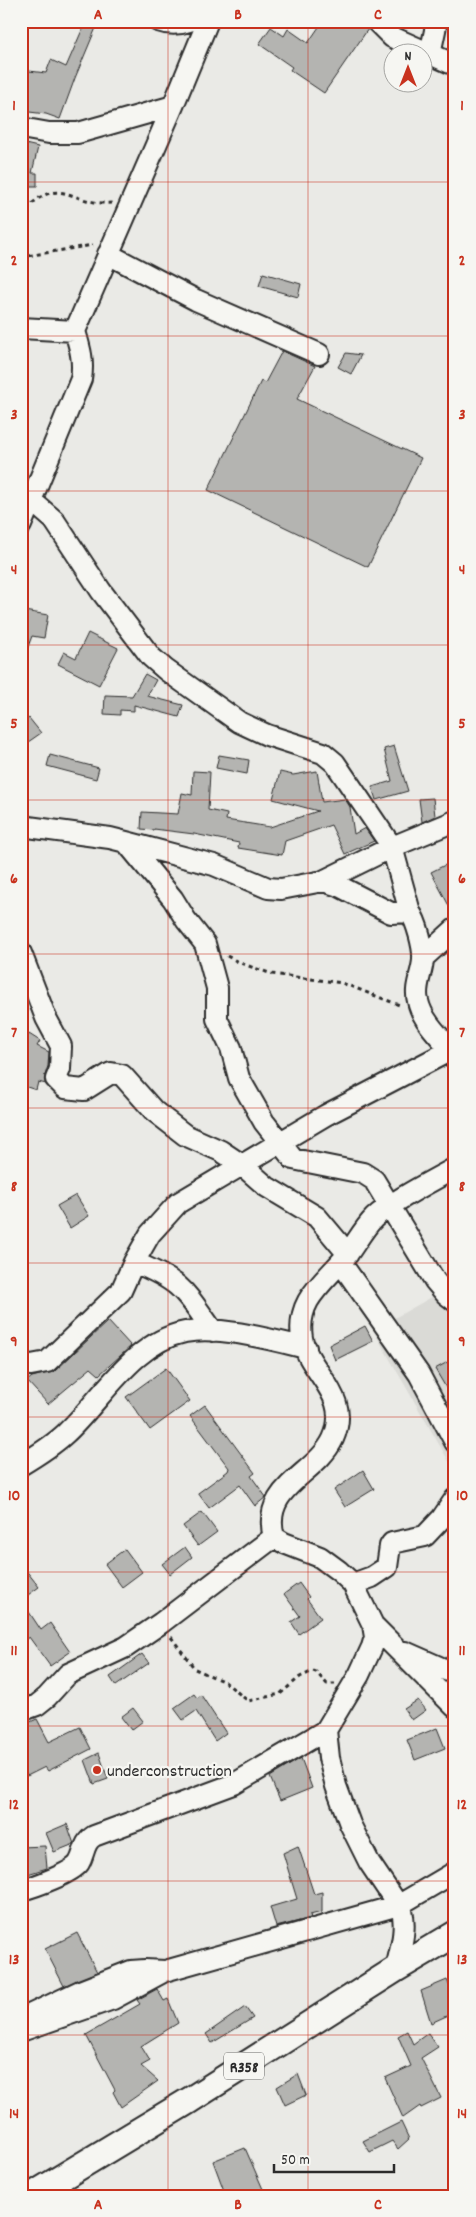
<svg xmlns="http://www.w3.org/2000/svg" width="476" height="2217" viewBox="0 0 476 2217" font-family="Dekko,sans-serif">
<rect width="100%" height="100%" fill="#eaeae6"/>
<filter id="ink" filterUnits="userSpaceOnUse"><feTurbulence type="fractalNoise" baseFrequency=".02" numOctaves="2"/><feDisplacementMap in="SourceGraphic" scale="10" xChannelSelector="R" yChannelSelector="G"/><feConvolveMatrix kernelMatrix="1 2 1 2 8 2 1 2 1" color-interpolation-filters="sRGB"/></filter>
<g filter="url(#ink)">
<path fill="#dadad6" d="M455,1284V1472L373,1330Z"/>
<path fill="#b4b4b1" stroke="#2b2b2b" d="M86,21L98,23L75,78L60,119L46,114L21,111V70L46,73L51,60L66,67Z
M323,21H364L368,29L324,93L290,70L292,67L259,44L271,27L284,36L288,29L308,43Z
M21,143L38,147L32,173H37V186H29L26,197L21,196Z
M263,273L301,284L298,297L259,286Z
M282,351L315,366L297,399L421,458L368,567L208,490L261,381L265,383Z
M346,353L361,355L351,374L338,367Z
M24,611L48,615L44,638L32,636L23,660L21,659V628Z
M88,633L118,648L99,685L58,664L64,652L76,658Z
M145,674L156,680L147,696L183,705L179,717L134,705V711L120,710V715L104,714L105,695L132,696Z
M29,718L41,733L21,747V724Z
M394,746L408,791L376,800L372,787L392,781L384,749Z
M50,755L99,768L96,779L47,766Z
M219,755L249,760L247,774L216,768Z
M193,771L210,772L208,810L227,814L226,820L270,827L318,811L273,799L280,772L293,775L317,771L322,802L345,799L350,807L354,834L365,828L374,841L345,854L331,825L285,841L282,855L238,848L239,843L194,834L154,829V830L141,829L142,812L178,814L182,793L192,795Z
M433,798L435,816L422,822L419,799Z
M445,865L455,885V917L431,872Z
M29,1034L40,1041L37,1046L49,1052L48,1066L45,1075L46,1084L38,1082L36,1090L21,1085V1047Z
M76,1195L89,1216L70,1228L57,1206Z
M108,1321L131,1346L99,1375L91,1368L48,1404L27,1381L32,1377L55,1371Z
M365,1326L373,1341L335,1360L329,1345Z
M455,1358V1403L435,1369Z
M166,1368L190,1401L150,1430L126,1397Z
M205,1405L255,1473L251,1476L266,1497L255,1506L240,1485L209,1508L198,1493L228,1471L229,1468L190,1416Z
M363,1470L374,1489L345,1507L334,1490Z
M202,1512L217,1532L198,1546L183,1526Z
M185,1547L192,1557L170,1574L162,1564Z
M125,1549L142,1572L122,1587L105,1564Z
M21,1564L39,1587L21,1600L41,1630L50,1623L70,1652L50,1666L29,1637L21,1642Z
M299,1583L309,1597L307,1599L321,1618L299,1634L291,1622L300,1616L284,1594Z
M142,1654L149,1663L116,1686L110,1677Z
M194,1694L197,1698L201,1695L226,1733L215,1741L196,1711L183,1720L174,1708Z
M418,1700L426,1710L412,1720L404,1709Z
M133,1708L143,1721L131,1730L121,1717Z
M37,1719L49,1742L80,1727L91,1749L48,1771L45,1767L27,1776L21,1764V1726Z
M437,1728L445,1748L415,1760L407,1740Z
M99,1753L108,1779L94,1784L85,1760Z
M301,1758L312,1788L280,1801L270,1777Z
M67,1824L74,1844L54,1852L46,1833Z
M45,1846L47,1868L21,1876V1847Z
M298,1846L314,1894L322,1892V1912L310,1915L311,1918L276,1927L270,1907L297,1899L283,1853Z
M77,1933L97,1972L64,1986L45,1949Z
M447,1980L455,2000V2012L431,2023L421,1991Z
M157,1989L164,2001L168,1999L178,2023L141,2046L150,2061L141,2066L158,2081L121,2107L113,2092L115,2090L86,2035L140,2004L137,2000Z
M245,2007L253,2018L212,2043L206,2034Z
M407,2031L413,2044L428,2033L438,2047L421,2058L441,2098L421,2108L420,2106L403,2118L385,2078L411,2066L398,2036Z
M298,2074L306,2095L285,2105L277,2087Z
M401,2122L409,2139L398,2149L392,2141L370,2152L363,2141Z
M245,2148L266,2196H226L213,2161Z"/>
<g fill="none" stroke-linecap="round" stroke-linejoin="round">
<defs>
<path id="minor" d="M158,21C169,25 178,25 189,21
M376,21L392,37L455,65
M430,54L437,21
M21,128L49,133H78L173,106
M108,254L196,300L319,354
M21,328L75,331
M32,501L54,520L101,591L151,657L166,670L239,722L267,735L323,753L335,763L392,847L410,912
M21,525L81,379C84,361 80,348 75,331L173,106L208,21
M21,826L110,838L126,842L214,865L268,888L281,889L323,881L339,886L391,913L410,912C417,922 424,948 423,960C422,974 414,987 418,1001C422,1021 442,1039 455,1054
M126,842L173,899L186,920L205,944L217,988V1019L231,1048L239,1078L264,1122L293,1159L363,1173L374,1180L435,1281L446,1294L455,1301
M323,881L392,847L455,821
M21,953L46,1018L61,1046L60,1069L56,1079L65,1088L84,1090L111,1073L122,1075L154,1111L185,1135L221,1151L242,1165L267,1187L317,1217L348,1254
M423,958L455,929
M134,1262C182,1282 184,1290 213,1331
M341,1263L419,1374L455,1442
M21,1364L31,1365L47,1362L121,1291L134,1262L150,1234L178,1203L326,1115L455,1048
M21,1465C36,1456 52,1446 65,1434C101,1401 133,1342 185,1332C218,1325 273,1340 306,1348
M353,1584L372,1577L387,1567L390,1546L392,1543L425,1536L442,1518L455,1499
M373,1625L455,1707
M405,1652L455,1674
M21,1711L37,1705L47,1697L68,1674L126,1647L161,1623L274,1537
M21,1890C34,1887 72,1873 79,1863C85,1853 83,1843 94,1836L234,1784L326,1730
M396,1969C400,1950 407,1930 402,1911L369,1862L350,1824L336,1786L329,1758L326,1730L359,1675L372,1647L375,1637L373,1625L353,1584L339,1571L320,1557L284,1543L274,1537C260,1487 316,1475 333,1439C353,1395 308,1373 302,1338C300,1325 302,1312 308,1301C318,1284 335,1270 347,1255C356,1243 364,1228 374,1218C392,1201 432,1181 455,1168
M21,2019L80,1991L131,1971L145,1970L165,1971
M21,2031L113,1999L165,1971L399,1905L455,1872"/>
<path id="major" d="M31,2196L190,2100L396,1969L455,1934"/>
</defs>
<use href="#minor" stroke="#2b2b2b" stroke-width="24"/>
<use href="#major" stroke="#2b2b2b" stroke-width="29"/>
<path stroke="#2b2b2b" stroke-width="3" stroke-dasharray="4 4" stroke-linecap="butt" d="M21,215C60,170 69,206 113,203
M21,257L93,245
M227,956L240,963L272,974L342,983L402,1006
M171,1637L195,1669L225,1682L248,1701L280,1694L300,1677L313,1671L316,1672L327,1684H335"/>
<use href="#minor" stroke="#f6f6f2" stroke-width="20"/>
<use href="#major" stroke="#f6f6f2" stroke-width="25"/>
</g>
</g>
<path fill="none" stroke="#c8321e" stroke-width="1" stroke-opacity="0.55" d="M168,21V2196M308,21V2196M21,182H455M21,336H455M21,491H455M21,645H455M21,800H455M21,954H455M21,1108H455M21,1263H455M21,1417H455M21,1572H455M21,1726H455M21,1881H455M21,2035H455"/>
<circle fill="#c8321e" stroke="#f6f6f2" stroke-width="2" cx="97" cy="1770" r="5"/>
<g text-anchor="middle" stroke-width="4.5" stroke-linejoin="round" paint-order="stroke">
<rect fill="#f6f6f2" stroke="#686867" stroke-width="1" x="224" y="2052.5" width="40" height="27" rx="4"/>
<g font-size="16" font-weight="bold" fill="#2b2b2b">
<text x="244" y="2072">R358</text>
</g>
<g font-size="18" fill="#2b2b2b" stroke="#f6f6f2" text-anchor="start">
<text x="107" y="1776">underconstruction</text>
</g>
</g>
<rect width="476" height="2217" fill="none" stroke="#f6f6f2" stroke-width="55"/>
<g transform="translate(408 68)"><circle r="24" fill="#f6f6f2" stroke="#a5a5a2"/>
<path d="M0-4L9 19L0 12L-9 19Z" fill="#c8321e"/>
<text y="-8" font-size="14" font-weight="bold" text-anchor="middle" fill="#2b2b2b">N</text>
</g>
<path d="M274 2164v8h120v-8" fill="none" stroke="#2b2b2b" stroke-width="2.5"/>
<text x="281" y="2164" font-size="15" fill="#2b2b2b" stroke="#f6f6f2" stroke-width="4" paint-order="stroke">50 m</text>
<rect x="28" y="28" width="420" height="2162" fill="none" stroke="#c8321e" stroke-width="2"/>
<g font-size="16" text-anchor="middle" font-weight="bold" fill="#c8321e">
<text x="98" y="19">A</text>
<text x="238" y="19">B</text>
<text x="378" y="19">C</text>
<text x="14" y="110">1</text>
<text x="462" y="110">1</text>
<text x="14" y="265">2</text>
<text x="462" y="265">2</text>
<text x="14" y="419">3</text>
<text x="462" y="419">3</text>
<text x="14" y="574">4</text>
<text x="462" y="574">4</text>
<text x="14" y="728">5</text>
<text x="462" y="728">5</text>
<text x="14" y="883">6</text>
<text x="462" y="883">6</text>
<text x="14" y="1037">7</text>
<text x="462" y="1037">7</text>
<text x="14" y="1191">8</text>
<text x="462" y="1191">8</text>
<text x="14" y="1346">9</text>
<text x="462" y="1346">9</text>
<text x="14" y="1500">10</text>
<text x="462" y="1500">10</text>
<text x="14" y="1655">11</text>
<text x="462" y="1655">11</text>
<text x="14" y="1809">12</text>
<text x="462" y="1809">12</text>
<text x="14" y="1964">13</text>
<text x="462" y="1964">13</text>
<text x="14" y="2118">14</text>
<text x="462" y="2118">14</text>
<text x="98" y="2209">A</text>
<text x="238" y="2209">B</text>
<text x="378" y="2209">C</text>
</g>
</svg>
